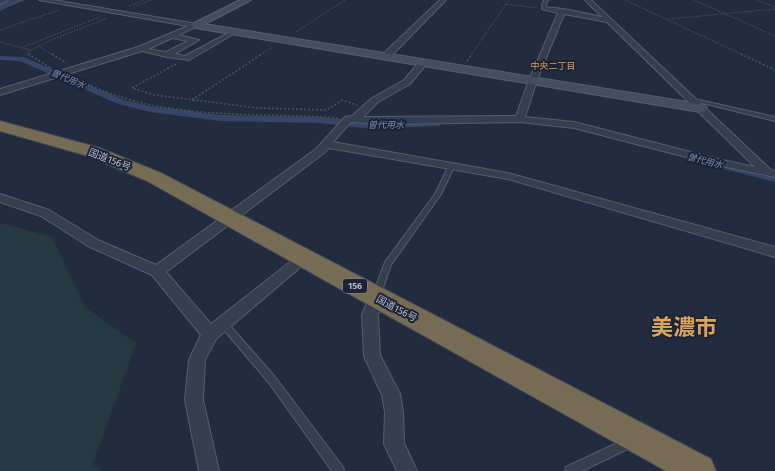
<svg xmlns="http://www.w3.org/2000/svg" width="775" height="471" viewBox="0 0 775 471" font-family="'Fira Sans','Noto Sans JP',sans-serif">
<rect width="100%" height="100%" fill="#232c3f"/>
<path fill="#253a40" d="M0,223L52,237L85,307L136,343L93,464L101,471H0Z"/>
<g fill="none" stroke-linecap="round" stroke-linejoin="round">
<path fill="#364567" fill-rule="evenodd" d="M0,56L24,57L124,100L150,106L220,115L320,117L371,123L439,120L443,123L439,126L371,129L320,123L220,121L150,112L118,104L20,61L0,60Z
M720,162L775,176V182L716,167L715,165Z"/>
<path fill="#364567" fill-rule="evenodd" d="M11,0H24L0,11V4Z"/>
<defs>
<path id="lane" d="M544,0H548L546,5L547,9L545,10L543,9L542,5Z
M690,98L775,117V121L690,100Z
M451,165L454,167L441,194L391,265L380,296L377,297L374,296L373,294L385,262L435,194L448,167Z
M223,320L226,321L275,377L343,467L344,471H332L269,383L220,325L219,323L220,321Z
M630,437L634,438L635,442L634,446L582,471H565L566,467Z"/>
<path id="street" d="M0,0H8L0,4Z
M39,0H53L197,24V26L179,35L199,40L175,54L185,56L232,31L237,32L189,60L167,57L142,51L0,95V89L138,47L188,26ZM172,38L188,41L166,52L148,49Z
M440,0H446L389,58H383V54Z
M585,0H591L771,170L775,171V177L717,165L574,128L520,122L388,124L351,122L333,142L508,173L775,247V257L508,179L329,148L324,153L166,272L211,324L299,255L304,253L309,255L311,258L216,339L205,360L203,400L219,471H199L185,400L189,360L201,335L152,275L88,246L41,216L0,202V194L49,210L98,240L156,265L316,149L345,117L352,116L372,98L404,80L421,60L428,62L410,84L378,102L363,117L516,116L529,80L558,13L542,9C549,4 591,15 602,17ZM564,14L607,22L755,167L718,159L574,122L525,117L537,80Z
M376,291L381,293L383,297L378,315L380,355L400,394L403,412L404,443L417,471H397L384,444L385,412L382,395L364,356L362,315L371,293Z"/>
<path id="secondary" d="M240,0H251L205,24L700,104L705,105L707,108L705,111L700,112L195,28L190,25Z"/>
<path id="highway" d="M0,121L100,148L161,173L711,459L716,471H666L147,181L88,156L0,131Z"/>
</defs>
<use href="#lane" stroke="#555c6d" stroke-width="2"/>
<use href="#street" stroke="#555c6d" stroke-width="2"/>
<use href="#secondary" stroke="#555c6d" stroke-width="2"/>
<use href="#highway" stroke="#42495a" stroke-width="2"/>
<path stroke="#43575d" stroke-width="1" stroke-dasharray="1.5 1.5" stroke-linecap="butt" d="M625,0L743,55
M694,0L775,36
M757,0L775,7
M505,4L538,8
M11,5L23,0
M129,6L144,0
M133,7L151,0
M669,19L775,9
M0,30L59,10
M296,32L345,0
M0,42L30,50
M38,46L53,55
M21,48L100,17
M30,55L28,52L49,41L107,18
M260,55L273,47
M471,55L509,0"/>
<path stroke="#43575d" stroke-width="1.5" stroke-dasharray="2 2" stroke-linecap="butt" d="M28,54L51,68
M52,54L66,63
M741,54L775,70
M467,61L472,54
M176,64L132,88L154,95L257,108L327,110L342,100L357,105
M73,78C95,88 118,97 142,103C206,118 272,113 337,118
M192,100L262,54"/>
<use href="#lane" fill="#373e4f" fill-rule="evenodd"/>
<use href="#street" fill="#373e4f" fill-rule="evenodd"/>
<use href="#secondary" fill="#454d62" fill-rule="evenodd"/>
<use href="#highway" fill="#766c54" fill-rule="evenodd"/>
</g>
<g text-anchor="middle" stroke-width="4" stroke-linejoin="round" paint-order="stroke">
<g font-size="9" fill="#daa35f" stroke="#1c2334">
<text x="553" y="69">中央二丁目</text>
</g>
<g font-size="9" font-style="italic" fill="#7a8cb3" stroke="#1c2334">
<text transform="translate(68 79) rotate(23)" y="3">曽代用水</text>
<text x="386" y="128">曽代用水</text>
<text transform="translate(705 161) rotate(14)" y="3">曽代用水</text>
</g>
<rect fill="#1c2334" stroke="#868d9d" stroke-width="1" x="343" y="279" width="24" height="14" rx="3"/>
<g font-size="9" font-weight="bold" fill="#b3baca">
<text x="355" y="289">156</text>
</g>
<g font-size="10" fill="#b3baca" stroke="#1c2334">
<text transform="translate(110 159) rotate(21)" y="4">国道156号</text>
<text transform="translate(397 308) rotate(28)" y="4">国道156号</text>
</g>
<g font-size="22" font-weight="bold" fill="#daa35f" stroke="#1c2334">
<text x="684" y="335">美濃市</text>
</g>
</g>
</svg>
